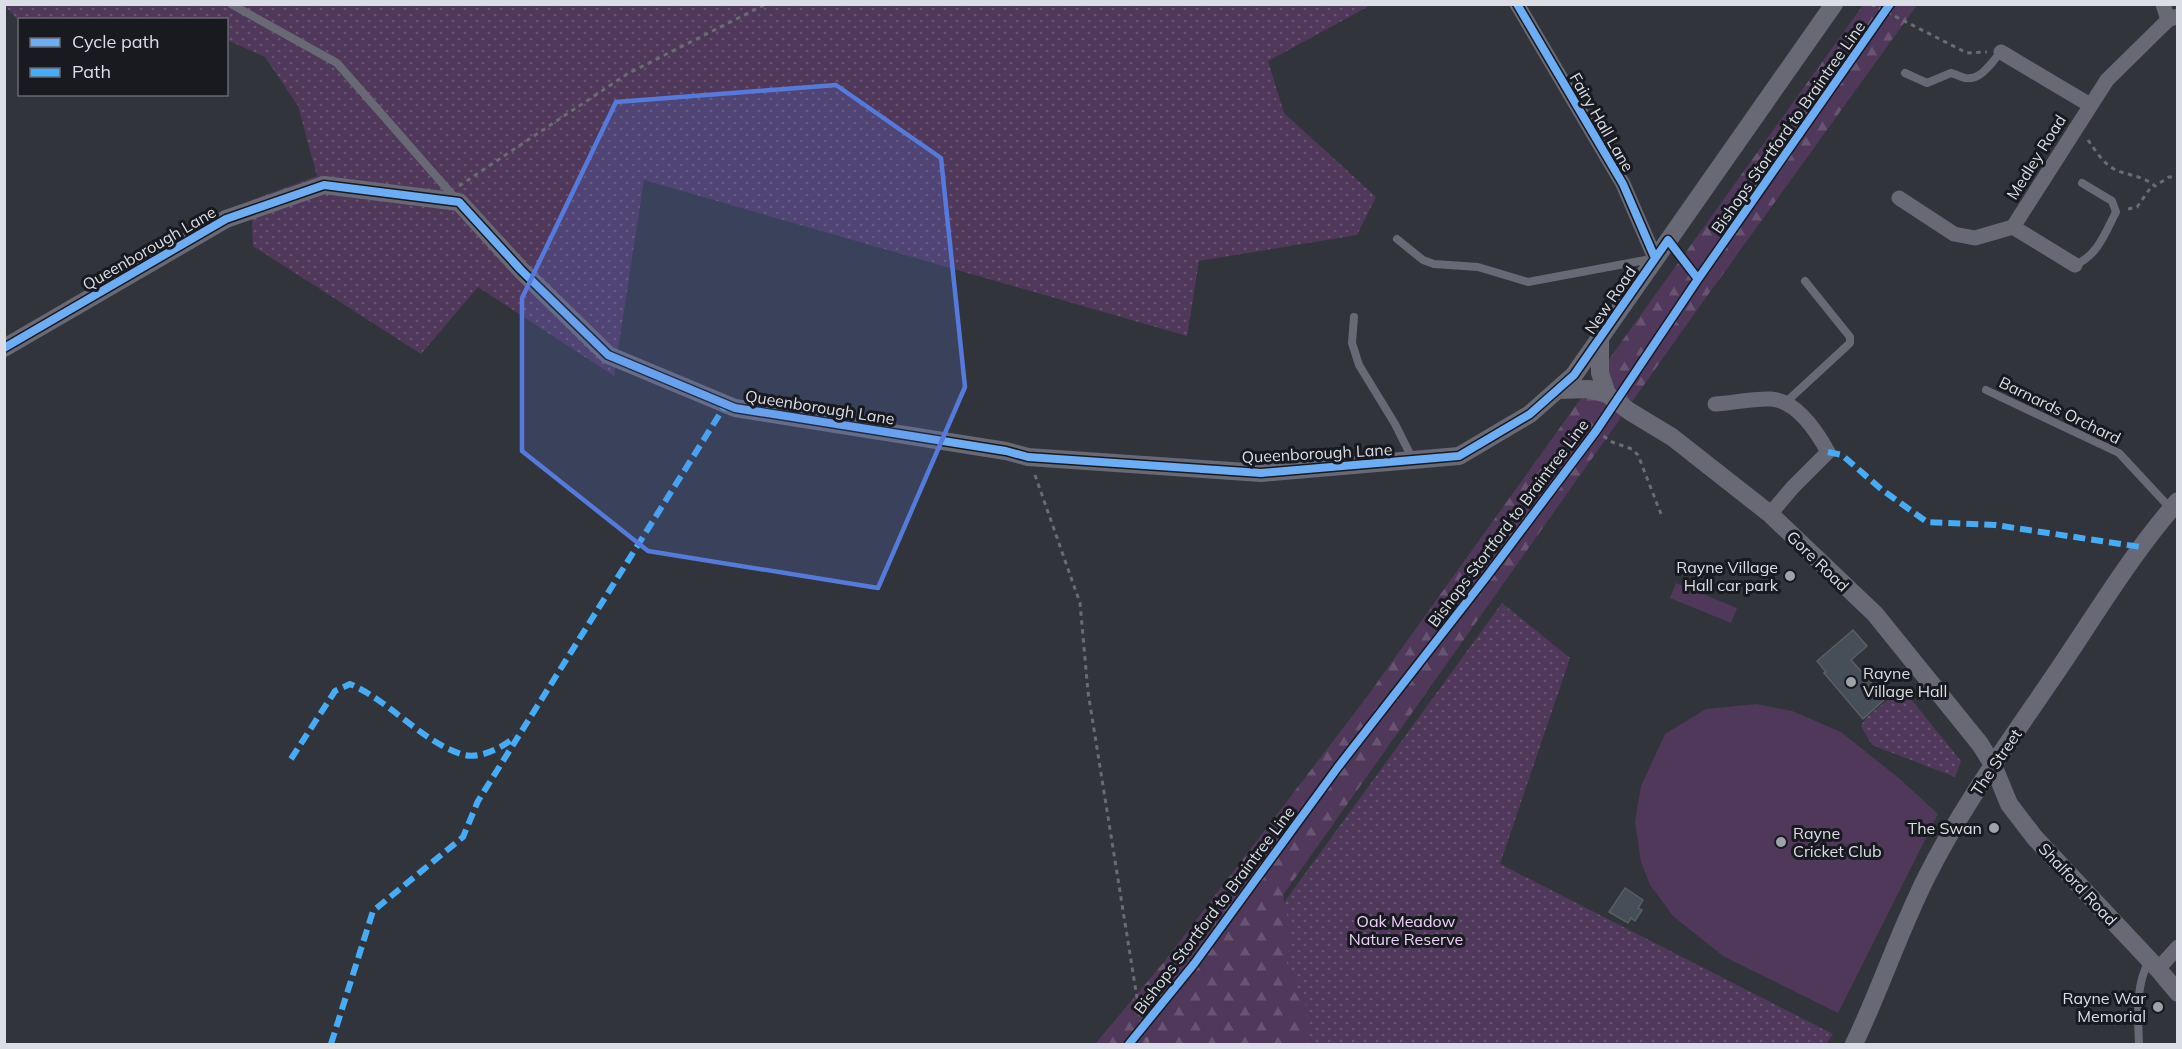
<svg xmlns="http://www.w3.org/2000/svg" width="2182" height="1049" viewBox="0 0 2182 1049" font-family="Mulish,sans-serif">
<defs>
<pattern id="green-dots" width="8" height="8" patternUnits="userSpaceOnUse" patternTransform="scale(1.5)"><rect width="8" height="8" fill="#4f385a"/><path d="M2 2h.1M6 6h.1" fill="none" stroke="#685472" stroke-width="1.8" stroke-linecap="round"/></pattern>
<pattern id="forest-firs" width="22" height="20" patternUnits="userSpaceOnUse" patternTransform="scale(1.5)"><rect width="22" height="20" fill="#4f385a"/><path d="M5 1l3.5 6h-7zM16 11l3.5 6h-7z" fill="#685472"/></pattern>
</defs>
<rect width="100%" height="100%" fill="#32343b"/>
<path fill="url(#green-dots)" d="M4,5H1371L1268,61L1284,113L1376,197L1357,235L1199,261L1187,336L644,180L614,376L478,287L421,354L253,246L251,200L317,176L298,106L265,57L227,40L226,20L19,21Z
M1502,603L1570,658L1500,864L1833,1034L1826,1044H1181Z
M1902,688L1961,761L1955,777L1872,745L1861,726L1866,718Z"/>
<path fill="url(#forest-firs)" d="M1863,5H1917L1697,310L1283,895L1290,930L1287,963L1306,1006L1308,1044H1095L1164,962L1366,698Z"/>
<path fill="#4f385a" d="M1676,583L1737,608L1731,623L1670,598Z
M1756,704L1792,711L1841,732L1900,779L1938,814L1838,1013L1723,956L1673,916L1650,885L1641,862L1635,821L1641,786L1665,734L1706,709Z"/>
<path fill="#464f58" stroke="#5a5d63" stroke-width="1.5" d="M1853,630L1867,646L1851,660L1878,690L1876,692L1884,700L1863,719L1824,673L1826,672L1817,661Z
M1625,888L1643,900L1638,908L1642,910L1635,921L1631,918L1628,923L1609,912Z"/>
<g fill="none" stroke-linecap="round" stroke-linejoin="round">
<path stroke="#6a6b73" stroke-width="3" stroke-dasharray="4.5 4.5" stroke-linecap="butt" d="M1871,4L1967,53L1987,52
M2088,140C2095,150 2103,163 2114,169C2128,176 2142,175 2155,186L2169,177H2178
M459,186L627,74L766,4
M2128,209L2137,207L2149,190L2155,186
M1596,431L1612,442L1632,449L1638,455L1661,514
M1035,475L1080,603L1088,692L1142,1029L1149,1044"/>
<path stroke="#696975" stroke-width="8" d="M231,4L337,63L456,199
M1905,73L1927,83L1951,73C1955,74 1961,77 1965,78C1981,81 1992,62 2001,52
M1397,239L1423,260L1434,264L1478,267L1528,282L1651,259
M2075,265C2098,255 2105,233 2116,212L2112,201L2082,183
M1354,317L1352,343L1359,365L1395,424L1413,460
M1986,390L2119,453L2171,509
M1784,404L1850,343V337L1805,281
M2139,1044C2138,1017 2135,986 2149,961"/>
<path stroke="#696975" stroke-width="15" d="M1517,4L1623,184L1655,258
M2163,4L2168,20
M2001,52L2090,105
M1899,198L1954,234L1975,238L2013,227L2107,80L2168,20L2178,16
M2013,227L2075,265
M1715,404C1733,403 1753,398 1771,399C1797,401 1817,432 1828,452L1793,487L1770,514
M2158,969L2178,947"/>
<path stroke="#696975" stroke-width="18" d="M1600,340V373L1607,394
M4,348L226,219L324,185L459,202L521,270L608,355L735,408L1006,451L1028,457L1261,473L1459,456L1530,414L1574,375L1834,4
M1557,390L1589,389L1607,394L1629,411L1672,437L1770,514L1875,614L1980,744L1993,765L2009,804L2035,838L2158,969L2178,993
M1854,1044C1880,990 1899,932 1926,878C1964,802 2015,734 2062,664C2099,609 2134,551 2178,501"/>
<path stroke="#46acf6" stroke-width="6" stroke-dasharray="12 6" stroke-linecap="butt" d="M1828,452L1842,455L1881,489L1927,522L1995,525L2141,547
M291,759L335,691L350,684C390,701 423,743 464,755C481,759 503,747 515,737
M331,1044L373,911L463,837L478,801L726,404"/>
<defs>
<path id="cycleway" d="M1517,4L1623,184L1655,258
M4,348L226,219L324,185L459,202L521,270L608,355L735,408L1006,451L1028,457L1261,473L1459,456L1530,414L1574,375L1668,240L1698,279
M1129,1044L1194,964L1338,767L1487,576L1596,431L1698,279L1890,4"/>
</defs>
<use href="#cycleway" stroke="#181a20" stroke-width="11"/>
<use href="#cycleway" stroke="#6dadf4" stroke-width="8"/>
</g>
<path fill="#5679dc" fill-opacity="0.2" stroke="#5679dc" stroke-width="4.5" stroke-linejoin="round" d="M836,85L941,158L965,387L878,588L648,551L522,451V298L616,102Z"/>
<g fill="#a0a2aa" stroke="#181a20" stroke-width="2">
<circle cx="1790" cy="576" r="6"/>
<circle cx="1851" cy="682" r="6"/>
<circle cx="1994" cy="828" r="6"/>
<circle cx="1781" cy="842" r="6"/>
<circle cx="2158" cy="1007" r="6"/>
</g>
<g text-anchor="middle" stroke-width="6" stroke-linejoin="round" paint-order="stroke">
<g font-size="16" fill="#dbdee6" stroke="#181a20">
<text transform="translate(1602 122) rotate(60)" y="6">Fairy Hall Lane</text>
<text transform="translate(1788 127) rotate(-55)" y="6">Bishops Stortford to Braintree Line</text>
<text transform="translate(2036 157) rotate(-58)" y="6">Medley Road</text>
<text transform="translate(149 248) rotate(-30)" y="6">Queenborough Lane</text>
<text transform="translate(1610 300) rotate(-56)" y="6">New Road</text>
<text transform="translate(820 407) rotate(9)" y="6">Queenborough Lane</text>
<text transform="translate(2060 410) rotate(26)" y="6">Barnards Orchard</text>
<text transform="translate(1317 453) rotate(-3)" y="6">Queenborough Lane</text>
<text transform="translate(1508 523) rotate(-53)" y="6">Bishops Stortford to Braintree Line</text>
<text transform="translate(1818 561) rotate(44)" y="6">Gore Road</text>
<text transform="translate(1996 762) rotate(-56)" y="6">The Street</text>
<text transform="translate(2078 884) rotate(47)" y="6">Shalford Road</text>
<text transform="translate(1214 910) rotate(-53)" y="6">Bishops Stortford to Braintree Line</text>
</g>
<g font-size="16" fill="#dbdee6" stroke="#181a20" text-anchor="end">
<text x="1778" y="573">Rayne Village<tspan x="1778" dy="18">Hall car park</tspan></text>
<text x="1863" y="679" text-anchor="start">Rayne<tspan x="1863" dy="18">Village Hall</tspan></text>
<text x="1982" y="834">The Swan</text>
<text x="1793" y="839" text-anchor="start">Rayne<tspan x="1793" dy="18">Cricket Club</tspan></text>
<text x="2146" y="1004">Rayne War<tspan x="2146" dy="18">Memorial</tspan></text>
</g>
<g font-size="16" fill="#eed1fb" stroke="#181a20">
<text x="1406" y="927">Oak Meadow<tspan x="1406" dy="18">Nature Reserve</tspan></text>
</g>
</g>
<rect width="2182" height="1049" fill="none" stroke="#dbdee6" stroke-width="12"/>
<rect x="18" y="18" width="210" height="78" fill="#181a20" stroke="#66686f" stroke-width="1.5"/>
<rect x="30" y="38" width="30" height="9" fill="#6dadf4" stroke="#66686f" stroke-width="1.5"/>
<text x="72" y="48" font-size="18" fill="#dbdee6">Cycle path</text>
<rect x="30" y="68" width="30" height="9" fill="#46acf6" stroke="#66686f" stroke-width="1.5"/>
<text x="72" y="78" font-size="18" fill="#dbdee6">Path</text>
</svg>
